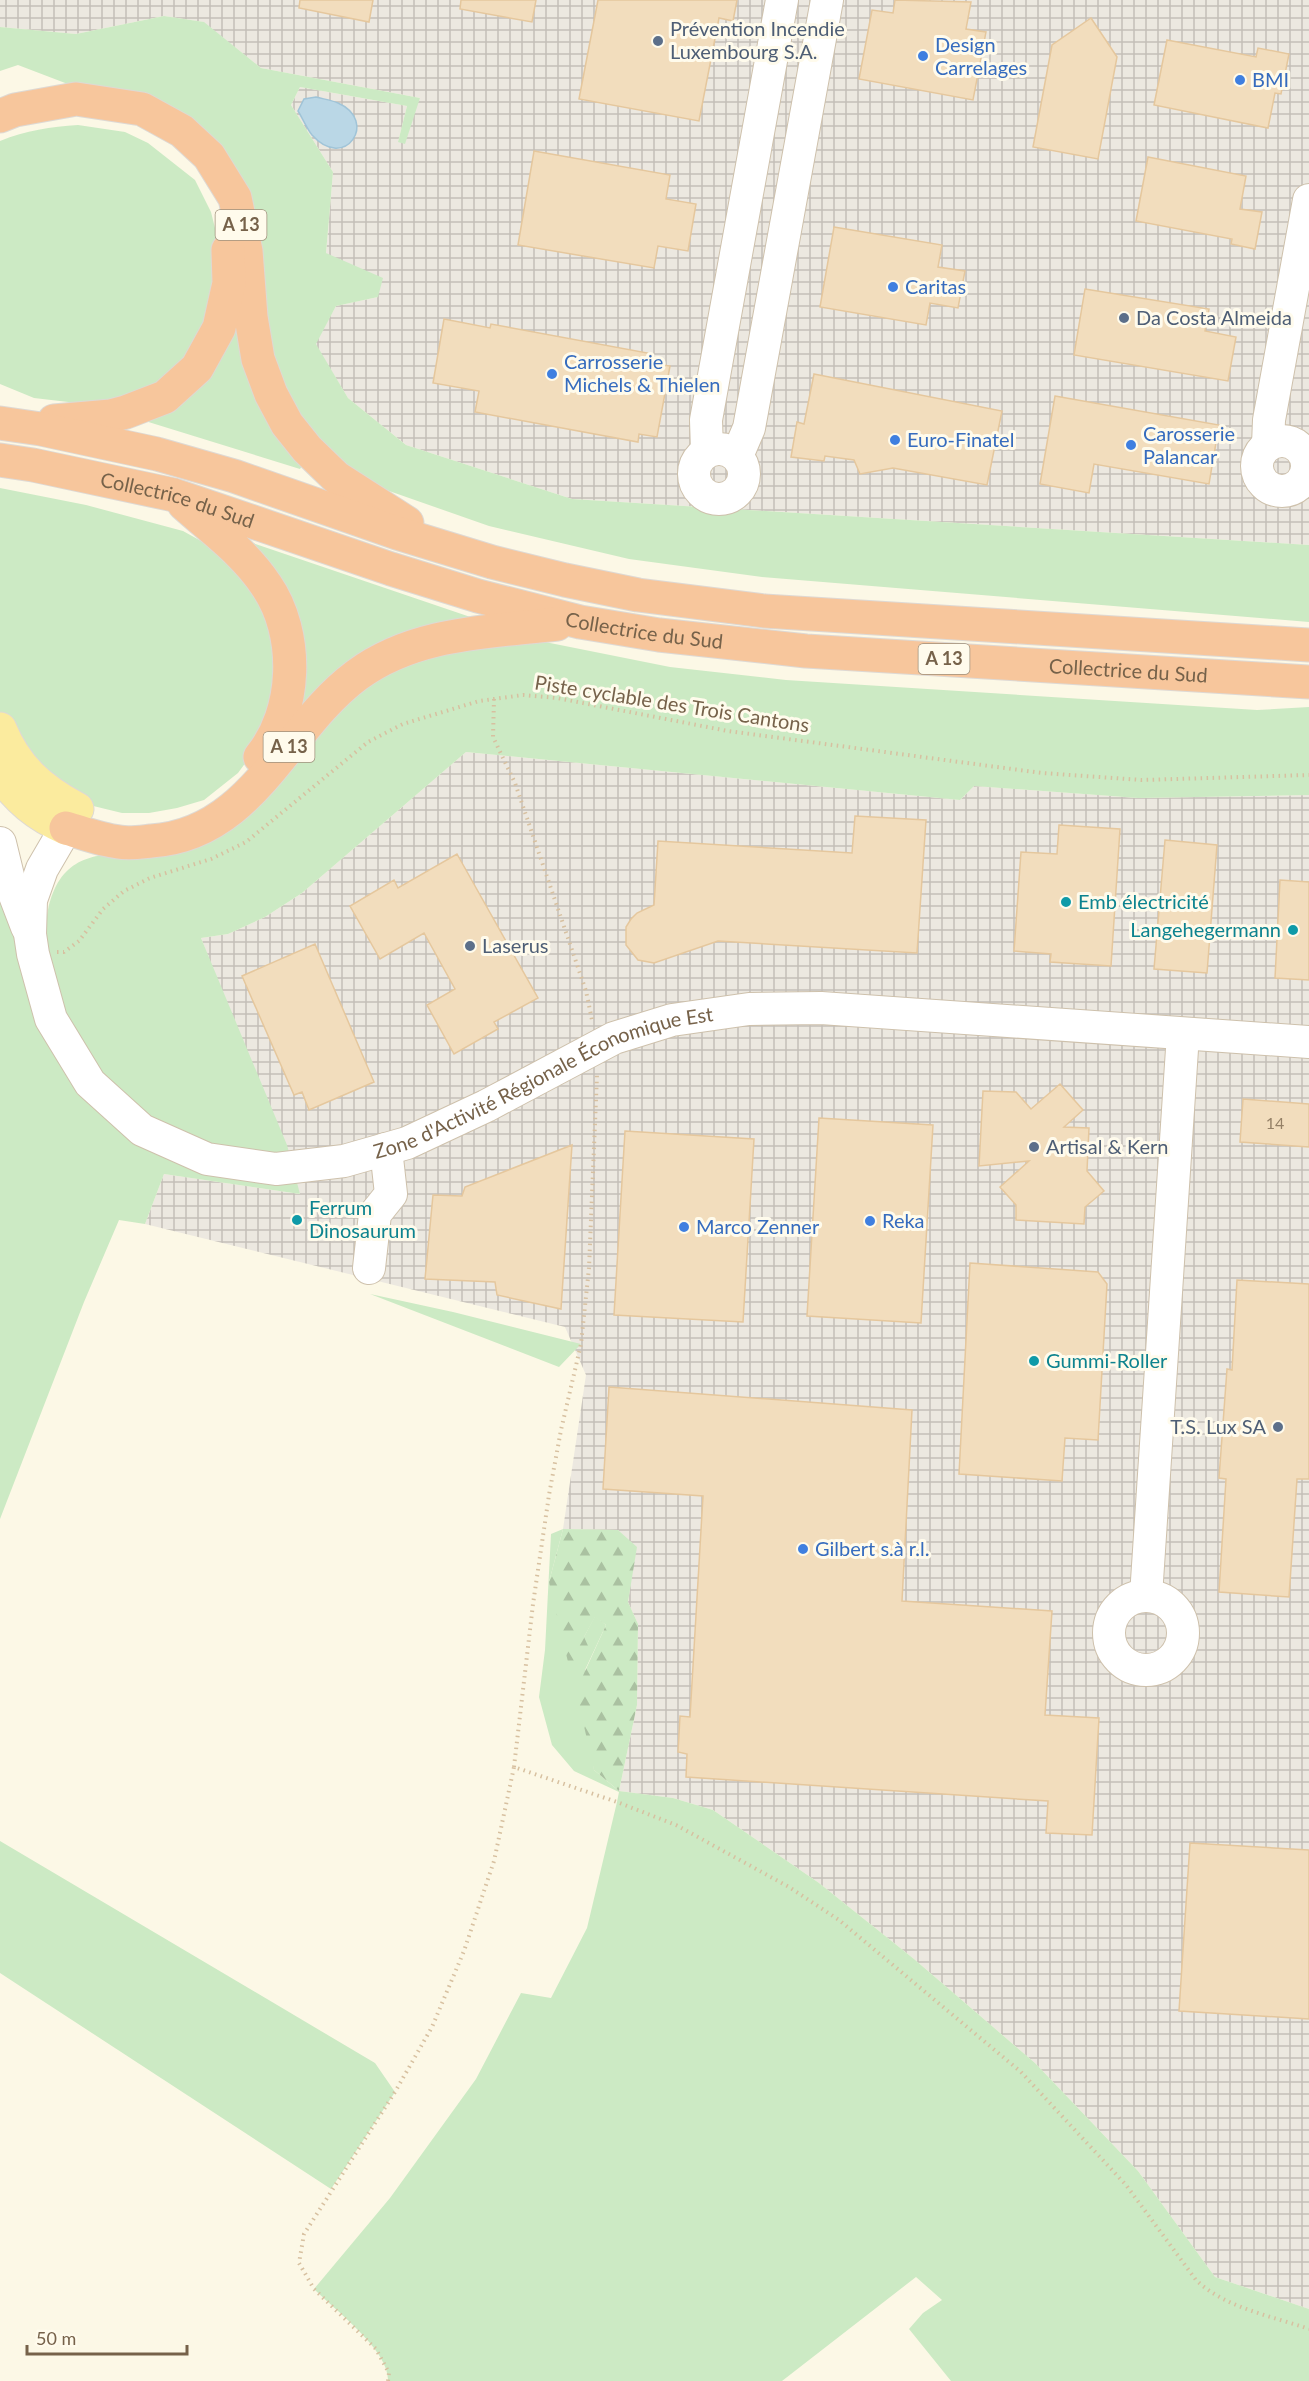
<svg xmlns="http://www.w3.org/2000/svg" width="1309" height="2381" viewBox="0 0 1309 2381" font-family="Lato,sans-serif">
<defs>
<pattern id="industrial-grid" width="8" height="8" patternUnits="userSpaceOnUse" patternTransform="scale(1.5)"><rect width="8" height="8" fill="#ece8e0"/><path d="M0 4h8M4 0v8" fill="none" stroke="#c4bfb8"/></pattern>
<pattern id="forest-firs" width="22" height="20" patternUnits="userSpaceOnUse" patternTransform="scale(1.5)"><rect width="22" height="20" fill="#cceac4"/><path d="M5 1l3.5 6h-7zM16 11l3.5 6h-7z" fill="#aac1a1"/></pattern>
</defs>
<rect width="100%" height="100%" fill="#fcf8e6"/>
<path fill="url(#industrial-grid)" d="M0,0H1309V545L572,499L406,445L348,398L315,344L336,306L378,297L326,253L333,172L291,105L300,87L407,106L398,142L420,98L261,68L203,22L164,16L76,34L0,27Z
M466,752L960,800L974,786L1138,798L1309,795V2309L1215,2277L1138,2171L1035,2063L914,1959L819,1883L713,1810L673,1798L619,1791L637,1705L638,1624L628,1602L636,1547L618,1530L563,1529L586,1375L565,1327L145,1224L164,1174L300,1194L201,938L228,934L265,917L302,893Z"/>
<path fill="#cceac4" d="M164,16L204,22L261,68L420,98L405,144L398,142L407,106L300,87L291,105L333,172L326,253L383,278L378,297L336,306L316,344L348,398L406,445L572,499L1309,545V622L762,577L629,559L489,526L372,485L315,443L276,381L242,182L73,86L18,65L0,71V27L76,34Z
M78,125L125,132L148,143L195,180L211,212L219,244L212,327L159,390L94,405L34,398L0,384V141C26,130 51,127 78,125Z
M236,300L305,461L300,469L142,420Z
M0,488L86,505L183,531L230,557L260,590L282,664L263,739L238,773L204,800L177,808L149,813H122L81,803L15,749L0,712Z
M241,539L491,624L454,629L279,748L298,693Z
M540,641L670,667L786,680L1257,710L1309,707V795L1138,798L974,786L960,800L466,752L302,893L265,917L228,934L201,938L287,1145L300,1194L164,1174L145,1224L119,1220L84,1302L0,1519V868L48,953C47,939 45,923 48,910C62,845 110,854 163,854L328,713L408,658Z
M370,1294L453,1312L581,1344L559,1367Z
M563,1529L549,1582L584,1637L595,1616L606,1625L585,1670L594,1770L619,1791L673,1798L713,1810L819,1883L914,1959L1035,2063L1138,2171L1215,2277L1309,2309V2381H951L909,2329L923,2313L942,2300L916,2277L782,2381H388C390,2351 335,2310 314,2289L390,2198L476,2079L521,1993L551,1998L587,1928L617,1802L619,1792L574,1771L552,1745L539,1697L545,1650L551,1534Z
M0,1841L375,2063L395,2092L331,2189L0,1973Z"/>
<path fill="url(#forest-firs)" d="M563,1529L618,1530L637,1547L628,1602L638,1624L637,1705L619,1791L594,1770L576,1691L606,1625L595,1617L584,1637L589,1648L579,1661L568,1662L549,1582Z"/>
<path fill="#bad7e6" stroke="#a0c4d8" stroke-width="1.5" d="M316,97C323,99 331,100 338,103C379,121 345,172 312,135C307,129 303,119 298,111L304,99Z"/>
<path fill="#f2ddbd" stroke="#e5c79d" stroke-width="1.5" d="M300,0H373L369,22L299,8Z
M461,0H536L532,22L460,9Z
M598,0H737L733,21L719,18L699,121L579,99Z
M895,0L971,2L966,29L986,32L973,100L859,79L872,10L893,13Z
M1091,18L1117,57L1098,159L1033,147L1052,45Z
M1167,40L1256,57L1258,48L1289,54L1281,94L1275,93L1268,128L1154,105Z
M534,151L670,175L666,199L696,204L688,251L658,246L654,268L518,245Z
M1148,157L1246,176L1240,209L1262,212L1255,249L1231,244L1232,239L1136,221Z
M834,227L942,245L938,267L965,271L958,308L930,303L926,325L820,307Z
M1085,289L1209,309L1205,331L1236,337L1228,381L1074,355Z
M444,319L490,328L491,324L653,354L651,363L670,366L657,437L639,434L638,442L475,412L479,391L433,383Z
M814,374L1002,411L987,485L893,468L860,474L854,460L825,456L824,461L791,457L797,422L804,424Z
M1055,396L1219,425L1209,484L1094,464L1089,493L1040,484Z
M855,816L926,820L917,953L718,941L654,963L638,960L626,945V927L631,919L637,913L654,905L658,841L852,853Z
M1059,825L1120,829L1111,966L1050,962L1051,954L1014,951L1021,852L1057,854Z
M1165,840L1217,845L1207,973L1154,969Z
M457,854L538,998L494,1022L498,1029L454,1054L427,1005L455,989L424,933L380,959L350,906L394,880L398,888Z
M1280,880L1309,882V980L1275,978Z
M315,944L374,1082L309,1110L302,1092L294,1095L242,976Z
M1060,1084L1083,1110L1064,1127L1089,1128L1087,1171L1104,1191L1085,1207L1084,1224L1016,1220V1205L1000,1187L1029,1161L979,1166L983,1091L1016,1092L1031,1109Z
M1243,1099L1309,1104V1147L1240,1142Z
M819,1118L933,1125L921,1323L807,1316Z
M625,1131L754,1139L743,1322L614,1315Z
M572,1145L561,1309L497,1295L495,1282L425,1279L433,1195L462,1196L465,1187Z
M970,1263L1098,1272L1107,1284L1098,1440L1065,1438L1062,1481L959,1474Z
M1237,1280L1309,1284V1479H1297L1289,1597L1219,1592L1226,1479L1219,1478L1227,1369L1232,1370Z
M609,1387L912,1410L902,1601L1052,1611L1045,1715L1099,1718L1092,1835L1046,1833L1048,1801L686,1777L687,1754L678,1752L680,1716L690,1717L703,1496L603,1489Z
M1190,1843L1309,1850V2019L1179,2011Z"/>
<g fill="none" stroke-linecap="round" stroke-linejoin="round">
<defs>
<g id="minor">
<circle cx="1282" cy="466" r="25"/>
<path d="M1268,445L1269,420L1309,200"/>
<circle cx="719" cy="474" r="25"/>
<path d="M707,451L706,420L782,0"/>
<path d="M737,456L749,428L827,0"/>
<path id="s1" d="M77,809L42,869L31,900L30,934L33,954L51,1019L90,1083L142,1130L207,1159L276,1169L344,1161L407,1143L486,1106L614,1038L672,1020L749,1009L821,1008L1309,1042"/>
<path d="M0,843L9,880L27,927"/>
<path d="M369,1268L375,1214L391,1194L386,1149"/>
<path d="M1146,1596L1183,1034"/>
<circle cx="1146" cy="1633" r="37"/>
</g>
<path id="major" d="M0,729C16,768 40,789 77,809
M0,774C19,800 36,815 66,828"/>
<g id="highway">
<path d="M0,116L15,110L76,99L142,109L182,131L209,156L235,198L246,251L251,317L258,359L271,394L287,424L307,449L337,478L407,523"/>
<path d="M54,421L111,416L126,412L165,397L197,368L219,328L229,283L228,250"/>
<path d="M0,423L41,429L157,454L234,476L397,533L492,562L565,580L638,595L764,611L1309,645"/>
<path id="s2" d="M0,460L33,465L174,495L391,569L478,596L580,622L659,635L806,651L1309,682"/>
<path d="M184,504C213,530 245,553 266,585C300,634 297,712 260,757"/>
<path d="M66,828C83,833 101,840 119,842C129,844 141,842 151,841C253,835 285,728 357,675C415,632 489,632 557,624"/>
</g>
</defs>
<use href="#minor" stroke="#cec1ac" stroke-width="34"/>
<use href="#major" stroke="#ded9d4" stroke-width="35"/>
<use href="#highway" stroke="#ded9d4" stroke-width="35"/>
<path stroke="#d7c0a0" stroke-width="4" stroke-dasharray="1.5 4.5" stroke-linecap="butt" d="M494,699L493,737L515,783L586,991L592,1020
M57,952H64L79,941L103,909L124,891L150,878L211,859L246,842L368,742L403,724L479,701L523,695L557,698L728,731L1042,773L1142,780L1309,775
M514,1767L533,1604L549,1495L561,1430L581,1344L589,1268L597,1075
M388,2381L389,2373L376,2349L314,2289L299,2263L304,2234L395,2092L432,2027L464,1951L494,1861L514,1767L617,1802L676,1825L789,1887L839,1920L1021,2072L1126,2185L1196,2280C1225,2308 1272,2316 1309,2329"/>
<use href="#minor" stroke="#fff" stroke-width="32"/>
<use href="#major" stroke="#fbeb9e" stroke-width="33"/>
<use href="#highway" stroke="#f7c69c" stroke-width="33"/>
</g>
<g fill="#5c6f8a" stroke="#fffbec" stroke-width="2">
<circle cx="658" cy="41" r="6"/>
<circle cx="1124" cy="318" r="6"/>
<circle cx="470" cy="946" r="6"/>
<circle cx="1034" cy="1147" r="6"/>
<circle cx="1278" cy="1427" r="6"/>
</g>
<g fill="#3f7fe0" stroke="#fffbec" stroke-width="2">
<circle cx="923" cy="56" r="6"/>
<circle cx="1240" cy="80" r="6"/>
<circle cx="893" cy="287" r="6"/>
<circle cx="552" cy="374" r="6"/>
<circle cx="895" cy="440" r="6"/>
<circle cx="1131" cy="445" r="6"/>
<circle cx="870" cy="1221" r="6"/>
<circle cx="684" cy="1227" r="6"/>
<circle cx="803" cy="1549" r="6"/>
</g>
<g fill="#0f9aa8" stroke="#fffbec" stroke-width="2">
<circle cx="1066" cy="902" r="6"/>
<circle cx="1293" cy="930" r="6"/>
<circle cx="297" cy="1220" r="6"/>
<circle cx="1034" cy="1361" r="6"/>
</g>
<g text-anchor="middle" stroke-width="6" stroke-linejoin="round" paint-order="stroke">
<g font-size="16" fill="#958167">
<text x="1275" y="1129">14</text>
</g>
<g fill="#fffbec" stroke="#9f907b" stroke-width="1.5">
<rect x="215.5" y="210" width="51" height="30" rx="4.5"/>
<rect x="918.5" y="644" width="51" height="30" rx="4.5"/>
<rect x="263.5" y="732" width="51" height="30" rx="4.5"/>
</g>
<g font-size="18" font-weight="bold" fill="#76624a">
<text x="241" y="231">A 13</text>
<text x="944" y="665">A 13</text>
<text x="289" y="753">A 13</text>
</g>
<g font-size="20" fill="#4e5e75" stroke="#fffbec" text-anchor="start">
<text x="670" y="36">Prévention Incendie<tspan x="670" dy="23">Luxembourg S.A.</tspan></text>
<text x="1136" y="325">Da Costa Almeida</text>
<text x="482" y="953">Laserus</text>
<text x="1046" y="1154">Artisal &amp; Kern</text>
<text x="1266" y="1434" text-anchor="end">T.S. Lux SA</text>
</g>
<g font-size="20" fill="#366cbe" stroke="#fffbec" text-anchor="start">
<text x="935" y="52">Design<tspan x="935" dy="23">Carrelages</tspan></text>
<text x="1252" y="87">BMI</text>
<text x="905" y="294">Caritas</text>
<text x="564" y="369">Carrosserie<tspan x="564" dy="23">Michels &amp; Thielen</tspan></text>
<text x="1143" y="441">Carosserie<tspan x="1143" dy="23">Palancar</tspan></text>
<text x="907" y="447">Euro-Finatel</text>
<text x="882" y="1228">Reka</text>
<text x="696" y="1234">Marco Zenner</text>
<text x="815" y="1556">Gilbert s.à r.l.</text>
</g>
<g font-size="20" fill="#76624a" stroke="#fffbec">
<text dy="7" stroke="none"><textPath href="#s2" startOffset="182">Collectrice du Sud</textPath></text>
<text dy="7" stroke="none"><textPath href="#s2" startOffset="668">Collectrice du Sud</textPath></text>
<text dy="7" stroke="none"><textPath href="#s2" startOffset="1154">Collectrice du Sud</textPath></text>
<text transform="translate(672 704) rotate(9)" y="7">Piste cyclable des Trois Cantons</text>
<text dy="7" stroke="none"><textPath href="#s1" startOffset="794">Zone d'Activité Régionale Économique Est</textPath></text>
</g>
<g font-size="20" fill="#0d838f" stroke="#fffbec" text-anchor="start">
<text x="1078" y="909">Emb électricité</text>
<text x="1281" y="937" text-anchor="end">Langehegermann</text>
<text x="309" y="1215">Ferrum<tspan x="309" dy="23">Dinosaurum</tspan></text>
<text x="1046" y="1368">Gummi-Roller</text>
</g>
</g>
<path d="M27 2345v9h160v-9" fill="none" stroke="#76624a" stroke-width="3"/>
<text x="36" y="2345" font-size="18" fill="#76624a" stroke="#fffbec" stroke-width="4.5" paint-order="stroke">50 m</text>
</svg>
